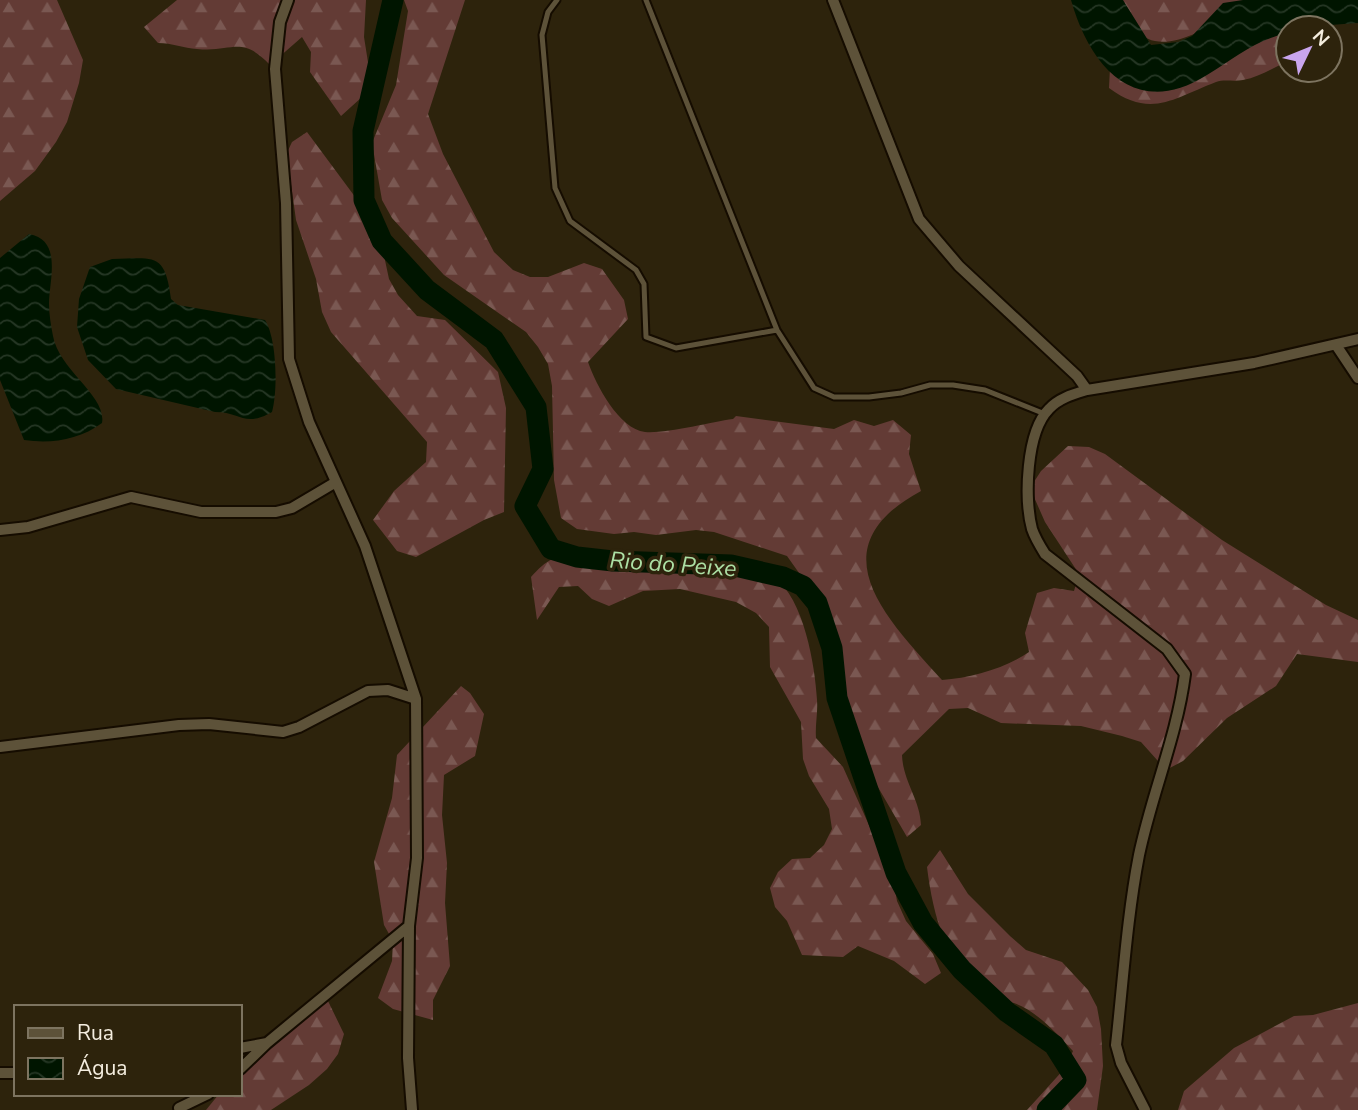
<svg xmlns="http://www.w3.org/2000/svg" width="1358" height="1110" viewBox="0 0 1358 1110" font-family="'Nunito Sans',sans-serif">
<defs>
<pattern id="forest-firs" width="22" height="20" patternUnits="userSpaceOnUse" patternTransform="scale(1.75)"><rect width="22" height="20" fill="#633b35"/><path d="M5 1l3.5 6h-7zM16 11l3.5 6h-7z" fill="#7a5852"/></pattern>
<pattern id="water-waves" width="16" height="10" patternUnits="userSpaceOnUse" patternTransform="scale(1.75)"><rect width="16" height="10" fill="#001500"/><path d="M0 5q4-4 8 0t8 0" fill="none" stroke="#263725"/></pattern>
</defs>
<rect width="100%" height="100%" fill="#2d230c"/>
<path fill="url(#forest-firs)" d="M0,0H57L83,60L79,83L67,122L56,142L35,171L0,201Z
M177,0H286L291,3L294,0H366L364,37L370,75L362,97L341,116L310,72L311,52L302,37L270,65C241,34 232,53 197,49C184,48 172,43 158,43L144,27Z
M404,0H465L428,114L443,154L494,252L513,270L530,277H548L584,263L602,269L624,300L628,319L588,362C596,385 619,429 645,432C665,434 711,422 733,419L736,416L834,429L854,420L874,426L893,420L911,435L909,454L921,491C815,548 886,618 942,680C971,678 1006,668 1029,652L1025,633L1037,593L1054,588L1074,591L1079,574L1045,522L1030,488L1041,471L1068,446L1089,447L1105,454L1222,540L1326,605L1358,620V662L1297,654L1276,686L1227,718L1183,761L1166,770L1141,742L1122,736L1081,726L1001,723L968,708L949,709L902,755C903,782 920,799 921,825L907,837L868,770L853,733L831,618L787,556L714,532L696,530L656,535L634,532L614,534L577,529L561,518L554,480L552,386L548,364L538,347L526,332L444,275L392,218L382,200L372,143L396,85L408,11Z
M1109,0H1313L1323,17V28H1288V61C1273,68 1259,77 1243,80C1234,82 1224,79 1216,82C1174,98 1151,119 1109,88L1110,68L1168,63L1199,32C1149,54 1139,37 1109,0Z
M307,132L367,213L383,251L389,279L398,295L417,316L445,320L498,372L506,408L504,512L484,520L416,557L397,551L373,520L394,491L426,462L427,442L331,332L322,312L316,279L296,220L290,177L284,159L292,142Z
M579,553C605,556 629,551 654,553C678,554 757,563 774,577C804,599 815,665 817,700C818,713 815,725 816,738L843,767L893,879L897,901L906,921L933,954L941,973L925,984L894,961L858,946L843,957L802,955L787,921L775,907L770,888L778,872L792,859L810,858L824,845L832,829L829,809L809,776L803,759L801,722L770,667L769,627L756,613L736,602L680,589L643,591L609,606L592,599L578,586L559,587L537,620L531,577C546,560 557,554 579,553Z
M461,686L470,693L484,714L475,756L444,775L442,815L447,863L445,903L450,966L433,1000V1020L393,1009L378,998L392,961L393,941L384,925L374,862L392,798L397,755Z
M940,850L968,894L1010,936L1026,950L1062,962L1088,990L1097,1007L1101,1029L1103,1066L1097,1110H1027L1066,1067L1073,1051C1057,1034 1037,1011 1014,1003C1007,1001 999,1003 993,999C947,971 933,916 927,867Z
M328,1001L344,1034L338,1054L327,1069L309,1085L271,1110H206L219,1094H240V1072L312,1010Z
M1358,1003V1110H1178L1184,1091L1234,1048L1294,1016L1313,1015Z"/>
<path fill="url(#water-waves)" d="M1071,0H1123L1151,45L1178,42L1192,36L1223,3L1243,0H1358V23L1288,28V33C1255,40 1235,58 1207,75C1135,120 1090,67 1071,0Z
M29,234C63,240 49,281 49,304C49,314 51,326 53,336C59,370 107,396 102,423C79,440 51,444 24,440L0,380V258Z
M112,259C155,258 165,252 171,299L178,305L265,320C277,339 278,391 272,412C244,428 241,412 215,412L116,389L88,360L77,327L79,299L90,267Z"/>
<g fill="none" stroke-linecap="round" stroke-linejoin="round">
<path stroke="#001500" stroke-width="21" d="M393,0L363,131L364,200L382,241L427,290L494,340L536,407L543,469L525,506L551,549L577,557L613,561L731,565L783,577L803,586L817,603L832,648L837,698L896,873L923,923L962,970L1007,1012L1054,1045L1076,1080L1047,1110"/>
<defs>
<path id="service" d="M557,0L548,12L542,35L555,188L570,221L636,270L644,284L646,337L676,348L777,330
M646,0L777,330L814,388L834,397H869L901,393L930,385H953L985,390L1045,414"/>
<path id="minor" d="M288,0L280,22L275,69L286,203L289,359L309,422L365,546L416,699L417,858L409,926L408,1058L412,1110
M833,0L919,219L959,266L1077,376L1087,390
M1336,345L1358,378
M0,530L28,527L131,497L201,512H276L292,508L336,482
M0,747L179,725L209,724L283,732L299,727L368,691L388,690L416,699
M240,1048L267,1043L409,926
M240,1069L267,1043
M0,1073H16
M179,1108L208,1094
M1145,1110L1121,1063L1116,1045C1123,982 1127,917 1139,855C1152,793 1177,736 1185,674L1167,649L1045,554C1040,546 1035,538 1032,529C1024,499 1026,432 1049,409C1059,398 1074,394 1087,390L1254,363L1358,339"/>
</defs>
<use href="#service" stroke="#150c00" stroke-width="9"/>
<use href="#minor" stroke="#150c00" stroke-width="14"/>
<use href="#service" stroke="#5d5239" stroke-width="5"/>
<use href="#minor" stroke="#5d5239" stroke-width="10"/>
</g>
<g text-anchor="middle" stroke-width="7" stroke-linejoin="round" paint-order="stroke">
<g font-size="23" font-style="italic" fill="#acdfa4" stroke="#2d230c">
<text transform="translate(673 564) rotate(4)" y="8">Rio do Peixe</text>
</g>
</g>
<rect x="14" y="1005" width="228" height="91" fill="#2d230c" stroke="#7d7460" stroke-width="2"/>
<rect x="28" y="1028" width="35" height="10" fill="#5d5239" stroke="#7d7460" stroke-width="2"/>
<text x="77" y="1040" font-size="21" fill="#f4eddf">Rua</text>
<rect x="28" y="1058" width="35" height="21" fill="url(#water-waves)" stroke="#7d7460" stroke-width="2"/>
<text x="77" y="1075" font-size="21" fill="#f4eddf">Água</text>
<g transform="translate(1309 49) rotate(47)"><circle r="33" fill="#2d230c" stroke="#7d7460" stroke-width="2"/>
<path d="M0-5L12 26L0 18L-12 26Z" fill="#c9a5ee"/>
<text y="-10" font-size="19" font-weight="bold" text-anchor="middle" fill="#f4eddf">N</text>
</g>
</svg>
